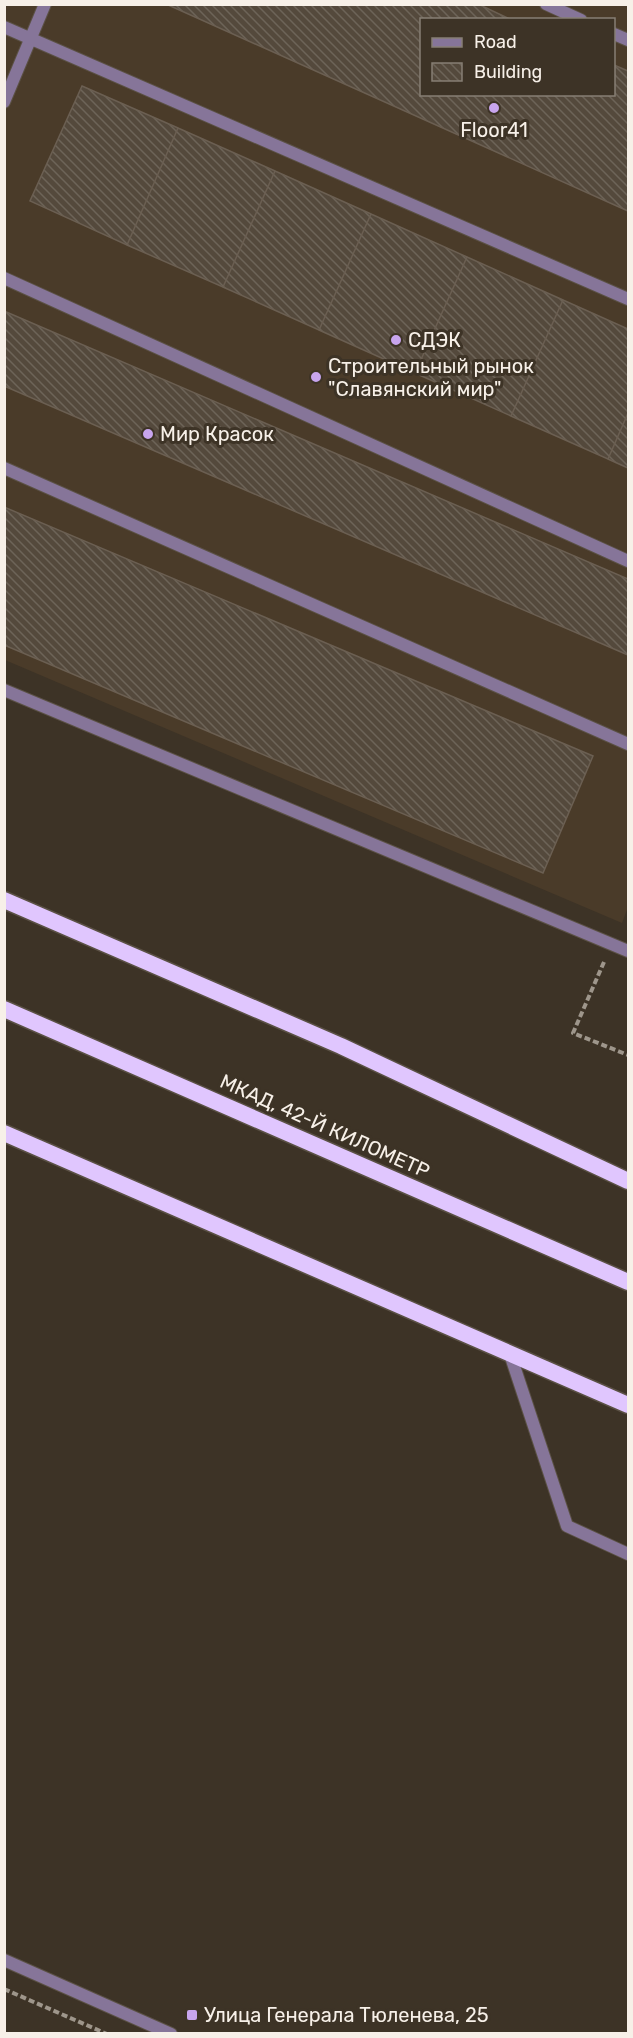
<svg xmlns="http://www.w3.org/2000/svg" width="633" height="2038" viewBox="0 0 633 2038" font-family="Rubik,sans-serif">
<defs>
<pattern id="building-back-hatch" width="6" height="6" patternUnits="userSpaceOnUse" patternTransform="scale(1.5)"><rect width="6" height="6" fill="#54493c"/><path d="M-1 5l2 2M0 0l6 6M5-1l2 2" fill="none" stroke="#6d6458"/></pattern>
</defs>
<rect width="100%" height="100%" fill="#3d3326"/>
<path fill="#4a3b29" fill-rule="evenodd" d="M4,5H628V907L622,923L5,660ZM422,20H614V94H422Z"/>
<path fill="url(#building-back-hatch)" stroke="#6b5f52" stroke-width="1.5" d="M166,4H478L512,20H422V94H614V65L628,71V211Z
M82,86L178,128L127,245L30,201Z
M178,128L275,171L223,287L127,245Z
M275,171L371,214L319,330L223,287Z
M371,214L467,257L415,373L319,330Z
M467,257L563,300L511,416L415,373Z
M563,300L628,329V413L608,459L511,416Z
M4,311L628,579V655L4,386Z
M628,413V468L608,459Z
M4,507L593,756L543,873L4,645Z"/>
<g fill="none" stroke-linecap="round" stroke-linejoin="round">
<defs>
<path id="service" d="M546,4L581,20
M4,27L628,299
M614,34L628,40
M4,102L45,4
M4,278L628,561
M4,468L628,744
M4,690L628,951
M510,1354L567,1526L628,1554"/>
<path id="tertiary" d="M4,1960L171,2034"/>
<path id="trunk" d="M4,900L341,1046L628,1181
M4,1009L628,1282
M4,1133L628,1405"/>
</defs>
<use href="#service" stroke="#5b5145" stroke-width="14"/>
<use href="#tertiary" stroke="#5b5145" stroke-width="14"/>
<use href="#trunk" stroke="#5b5145" stroke-width="19"/>
<path stroke="#9e968b" stroke-width="4" stroke-dasharray="6 3" stroke-linecap="butt" d="M604,962L573,1033L628,1055
M4,1989L107,2034"/>
<use href="#service" stroke="#867599" stroke-width="12"/>
<use href="#tertiary" stroke="#867599" stroke-width="12"/>
<use href="#trunk" stroke="#e0c6fe" stroke-width="16"/>
</g>
<g fill="#c8a5ee" stroke="#3d3326" stroke-width="2">
<circle cx="494" cy="108" r="6"/>
<circle cx="396" cy="340" r="6"/>
<circle cx="316" cy="377" r="6"/>
<circle cx="148" cy="434" r="6"/>
<rect x="186" y="2009" width="12" height="12" rx="3"/>
</g>
<g text-anchor="middle" stroke-width="6" stroke-linejoin="round" paint-order="stroke">
<g font-size="20" fill="#f7f0e8" stroke="#3d3326" text-anchor="start">
<text x="494" y="137" text-anchor="middle">Floor41</text>
<text x="408" y="347">СДЭК</text>
<text x="328" y="373">Строительный рынок<tspan x="328" dy="23">"Славянский мир"</tspan></text>
<text x="160" y="441">Мир Красок</text>
<text x="204" y="2022">Улица Генерала Тюленева, 25</text>
</g>
<g font-size="20" fill="#f7f0e8" stroke="#3d3326">
<text transform="translate(325 1126) rotate(24)" y="7">МКАД, 42-Й КИЛОМЕТР</text>
</g>
</g>
<rect width="633" height="2038" fill="none" stroke="#f7f0e8" stroke-width="12"/>
<rect x="420" y="18" width="195" height="78" fill="#3d3326" stroke="#877f74" stroke-width="1.5"/>
<rect x="432" y="38" width="30" height="9" fill="#867599" stroke="#877f74" stroke-width="1.5"/>
<text x="474" y="48" font-size="18" fill="#f7f0e8">Road</text>
<rect x="432" y="63" width="30" height="18" fill="url(#building-back-hatch)" stroke="#877f74" stroke-width="1.5"/>
<text x="474" y="78" font-size="18" fill="#f7f0e8">Building</text>
</svg>
